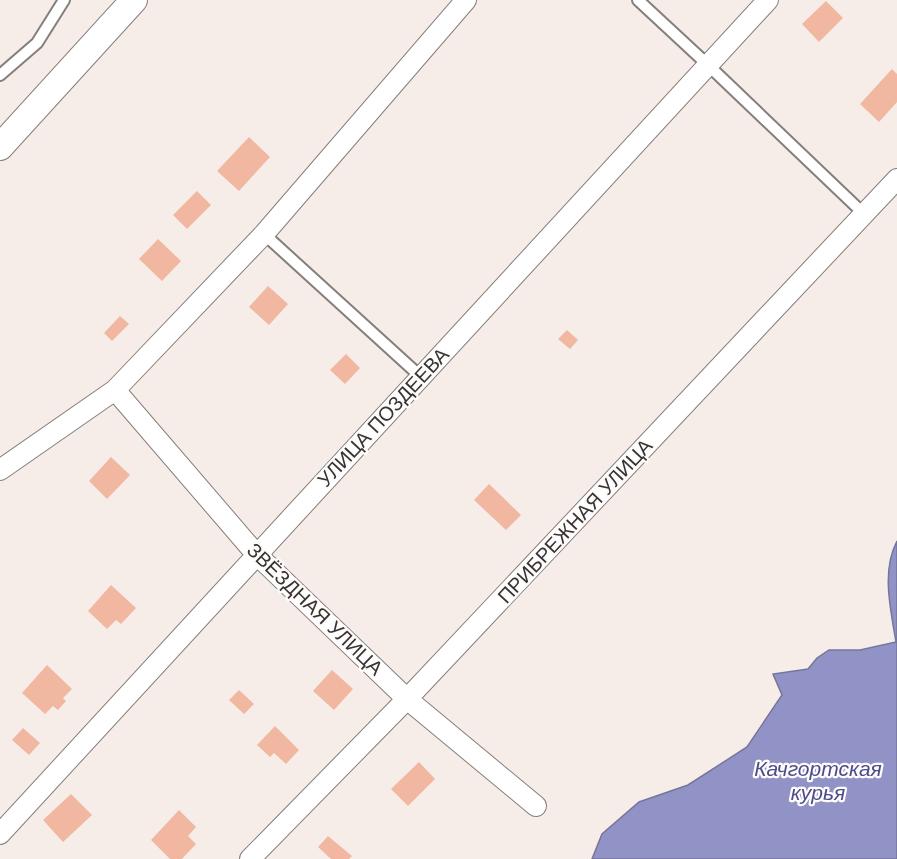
<svg xmlns="http://www.w3.org/2000/svg" width="897" height="859" viewBox="0 0 897 859" font-family="Helvetica,sans-serif">
<rect width="100%" height="100%" fill="#f6ede9"/>
<path fill="#9193c6" stroke="#76769a" stroke-width="1.5" d="M897,541V859H592L602,834L639,802L688,785L747,747L782,695L773,674L808,669L817,658L829,650H860L896,642C891,611 881,571 897,541Z"/>
<path fill="#f1b7a0" d="M826,1L843,18L819,42L802,24Z
M892,69L897,74V102L879,122L860,104Z
M249,137L270,157L239,191L217,171Z
M197,191L211,205L187,229L173,215Z
M158,239L181,261L162,281L139,259Z
M268,286L288,304L269,325L249,307Z
M120,316L129,324L112,341L104,333Z
M567,330L578,340L570,349L558,339Z
M346,354L360,368L345,384L330,370Z
M111,457L130,475L107,499L89,481Z
M489,484L521,515L506,530L474,500Z
M111,585L136,608L121,624L116,620L107,629L88,611Z
M47,665L72,689L63,698L66,701L58,710L53,706L45,714L22,693Z
M332,670L353,689L334,710L313,691Z
M239,690L254,704L244,714L229,700Z
M275,726L299,750L286,764L274,753L270,757L257,745Z
M23,728L40,743L29,755L12,740Z
M419,762L435,779L408,806L391,789Z
M71,794L92,815L63,842L43,820Z
M179,810L196,827L188,836L196,844L182,859H170L151,840Z
M328,836L352,856L349,859H331L318,847Z"/>
<g fill="none" stroke-linecap="round" stroke-linejoin="round">
<defs>
<path id="service" d="M638,0L708,65L864,214
M0,75L37,43L64,0
M264,234L420,376"/>
<path id="minor" d="M115,390L256,554L407,699L536,806
M0,470L115,390L264,234L466,0
M0,834L768,0
M250,859L407,699L897,179"/>
<path id="tertiary" d="M0,147L134,0"/>
</defs>
<use href="#service" stroke="#867e7a" stroke-width="14"/>
<use href="#minor" stroke="#867e7a" stroke-width="22"/>
<use href="#tertiary" stroke="#867e7a" stroke-width="28"/>
<use href="#service" stroke="#fff" stroke-width="10"/>
<use href="#minor" stroke="#fff" stroke-width="20"/>
<use href="#tertiary" stroke="#fff" stroke-width="26"/>
</g>
<g text-anchor="middle" stroke-width="4.5" stroke-linejoin="round" paint-order="stroke">
<g font-size="20" fill="#373332" stroke="#fefcfb">
<text transform="translate(383 417) rotate(-47)" y="7">УЛИЦА ПОЗДЕЕВА</text>
<text transform="translate(575 521) rotate(-47)" y="7">ПРИБРЕЖНАЯ УЛИЦА</text>
<text transform="translate(315 609) rotate(44)" y="7">ЗВЁЗДНАЯ УЛИЦА</text>
</g>
<g font-size="21" font-style="italic" fill="#4d4b8c" stroke="#fefcfb">
<text x="818" y="776">Качгортская<tspan x="818" dy="24">курья</tspan></text>
</g>
</g>
</svg>
